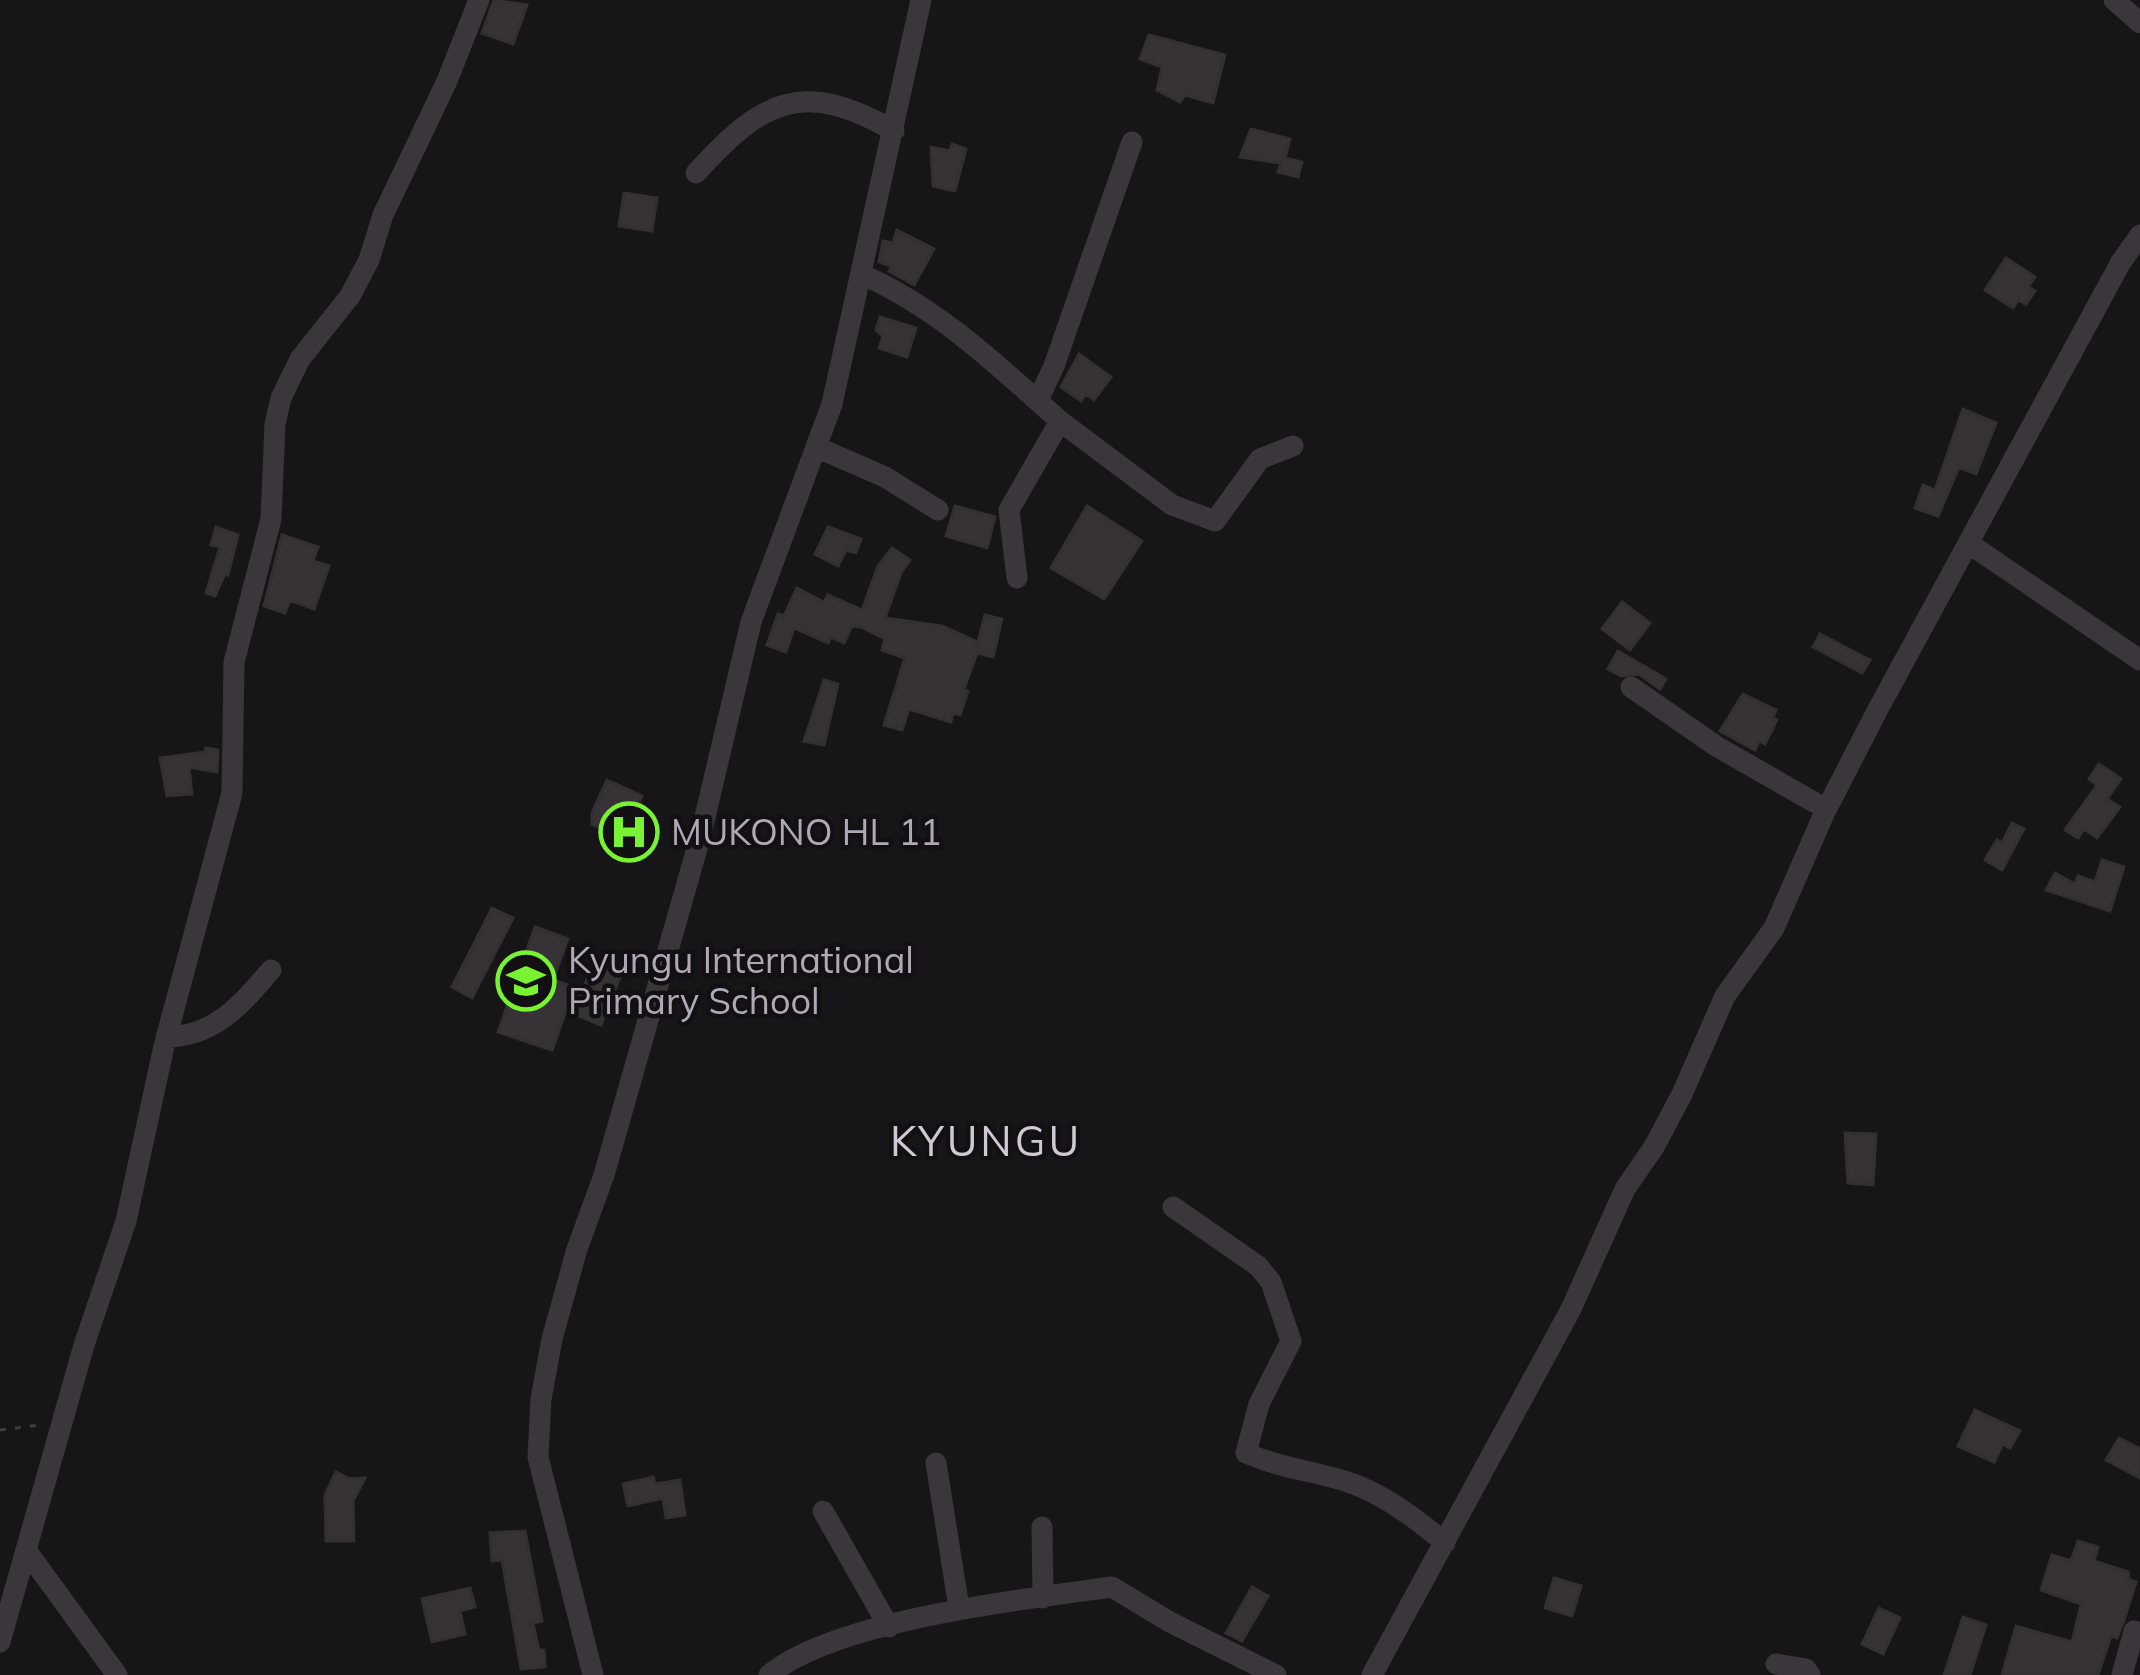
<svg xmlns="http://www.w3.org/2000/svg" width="2140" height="1675" viewBox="0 0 2140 1675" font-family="Mulish,sans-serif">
<rect width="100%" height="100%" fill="#171517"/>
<path fill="#363236" stroke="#332f33" stroke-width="3" d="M494,0L527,5L513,44L482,33Z
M1149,35L1225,55L1213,103L1185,95L1180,102L1157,90L1162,67L1140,59Z
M1251,129L1290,139L1285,158L1302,162L1298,177L1278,172L1281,163L1240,157Z
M952,144L966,149L955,191L933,186L931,147L950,151Z
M624,193L657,198L652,231L619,226Z
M897,230L934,249L914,285L889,271L892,266L879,262L883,241L893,243Z
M2006,258L2035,277L2028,287L2035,291L2026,304L2018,300L2013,308L1985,290Z
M880,317L916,328L907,357L879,348L883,336L876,330Z
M1079,354L1111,377L1094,400L1086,394L1081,401L1061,387Z
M1963,409L1996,423L1976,474L1959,467L1938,516L1915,508L1923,485L1935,490Z
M955,506L995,517L987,548L946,536Z
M1087,506L1142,541L1104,599L1051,568Z
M216,527L238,535L228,575L225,574L215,596L206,593L220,547L211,545Z
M828,527L861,539L856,553L846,550L838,566L815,554Z
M282,535L318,547L313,561L329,566L314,609L290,600L285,613L264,606Z
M892,548L910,560L901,573L885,618L942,626L978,642L985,615L1002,619L993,657L977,653L964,689L968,691L960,715L953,713L951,722L909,709L902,730L884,725L905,658L882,650L885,639L861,627L852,626L844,643L831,637L828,643L794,628L786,652L767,645L778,614L784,616L797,588L824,602L828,595L862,610L878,566Z
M1622,602L1650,623L1630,650L1602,629Z
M1820,634L1870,660L1862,673L1813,647Z
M1618,651L1666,679L1660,689L1639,674L1621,676L1608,669Z
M824,680L838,684L824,745L804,741Z
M1743,694L1776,710L1773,718L1777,720L1765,744L1759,741L1755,750L1720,731Z
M206,748L218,750L217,772L189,767L192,794L167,796L160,758L205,752Z
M2099,764L2121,779L2107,799L2120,807L2097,838L2084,829L2078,838L2065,830L2097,785L2089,779Z
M607,780L642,796L623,838L592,824V813Z
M2012,823L2024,829L2002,870L1985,860L1997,840L2002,843Z
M2102,860L2124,867L2110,911L2046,890L2055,873L2075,884L2078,876L2095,882Z
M492,908L513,918L472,998L452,987Z
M535,927L568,939L553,980L583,990L596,956L624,967L601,1025L566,1011L552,1050L498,1032Z
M1845,1133L1876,1134L1873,1185L1848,1183Z
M1975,1410L2020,1431L2010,1448L2003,1444L1994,1462L1958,1446Z
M2119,1438L2140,1449V1478L2106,1460Z
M336,1472L350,1479L365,1478L353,1501L354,1541H326L325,1495Z
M653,1477L655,1484L680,1480L685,1515L666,1518L663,1498L628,1506L623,1484Z
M525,1531L542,1621L533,1623L539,1650H544L545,1667L521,1669L502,1560L492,1561L490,1533Z
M2078,1541L2098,1547L2094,1561L2128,1572L2129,1580L2136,1582L2124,1620L2117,1638L2111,1636L2098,1675H2002L2016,1626L2072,1642L2081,1604L2041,1590L2052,1555L2071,1561Z
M1554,1578L1581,1586L1572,1616L1545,1608Z
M1252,1587L1268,1596L1242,1641L1226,1633Z
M470,1588L475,1607L460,1611L465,1634L432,1642L422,1599Z
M1879,1608L1900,1618L1883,1654L1862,1644Z
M1963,1617L1986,1625L1970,1675H1944Z"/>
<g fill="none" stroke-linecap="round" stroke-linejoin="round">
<path stroke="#413c43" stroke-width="3" stroke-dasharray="6 9" stroke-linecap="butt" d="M0,1430L40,1425"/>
<path stroke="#3b363c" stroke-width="21" d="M2114,0L2140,23
M696,173C762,100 803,78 894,131
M861,274C940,309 997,365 1060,421L1009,510L1017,578
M1038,400L1054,366L1132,142
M1060,421L1172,505L1215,521L1260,459L1293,446
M816,447L885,477L938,510
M1971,545L2140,660
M1631,687L1716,746L1826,809
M166,1037C214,1037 242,1004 271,970
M1173,1207L1258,1266L1271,1282L1291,1341L1259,1404L1246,1453C1280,1468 1314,1471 1348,1482C1384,1494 1417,1519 1445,1543
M936,1463L959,1608
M823,1511L889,1627
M1042,1527L1043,1598
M26,1550L117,1675
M0,1642L84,1345L126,1221L164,1046L232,793L234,662L271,519L275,424L281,398L300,359L350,296L369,260L383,215L447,81L479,0
M1776,1664L1806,1669L1810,1675
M593,1675L538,1457L541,1399L552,1339L577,1249L604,1175L700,838L751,622L832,404L921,0
M769,1675C835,1620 1025,1599 1112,1587L1168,1621L1276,1675
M1372,1675L1571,1309L1625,1189L1654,1147L1682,1094L1725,996L1774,928L1824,814L1877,711L2121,262L2140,235
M2122,1675L2134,1631"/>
</g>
<defs>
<symbol id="hospital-ring" viewBox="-11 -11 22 22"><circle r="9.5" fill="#121012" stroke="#78f232" stroke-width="1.5"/><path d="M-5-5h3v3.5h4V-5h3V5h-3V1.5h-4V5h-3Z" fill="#78f232"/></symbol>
<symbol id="school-ring" viewBox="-11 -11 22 22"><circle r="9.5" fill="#121012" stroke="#78f232" stroke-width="1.5"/><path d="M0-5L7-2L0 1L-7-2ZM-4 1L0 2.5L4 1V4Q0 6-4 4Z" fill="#78f232"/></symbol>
</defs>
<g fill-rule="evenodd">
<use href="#hospital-ring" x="596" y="799" width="66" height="66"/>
<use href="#school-ring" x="493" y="948" width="66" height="66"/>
</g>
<g text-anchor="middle" stroke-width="9" stroke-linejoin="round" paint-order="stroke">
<g font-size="36" fill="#b1a7b7" stroke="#121012" text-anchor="start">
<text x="671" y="845">MUKONO HL 11</text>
<text x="568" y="973">Kyungu International<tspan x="568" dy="41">Primary School</tspan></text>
</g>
<g font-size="42" letter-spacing="3" fill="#d0c8d3" stroke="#121012">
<text x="986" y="1156">KYUNGU</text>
</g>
</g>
</svg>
